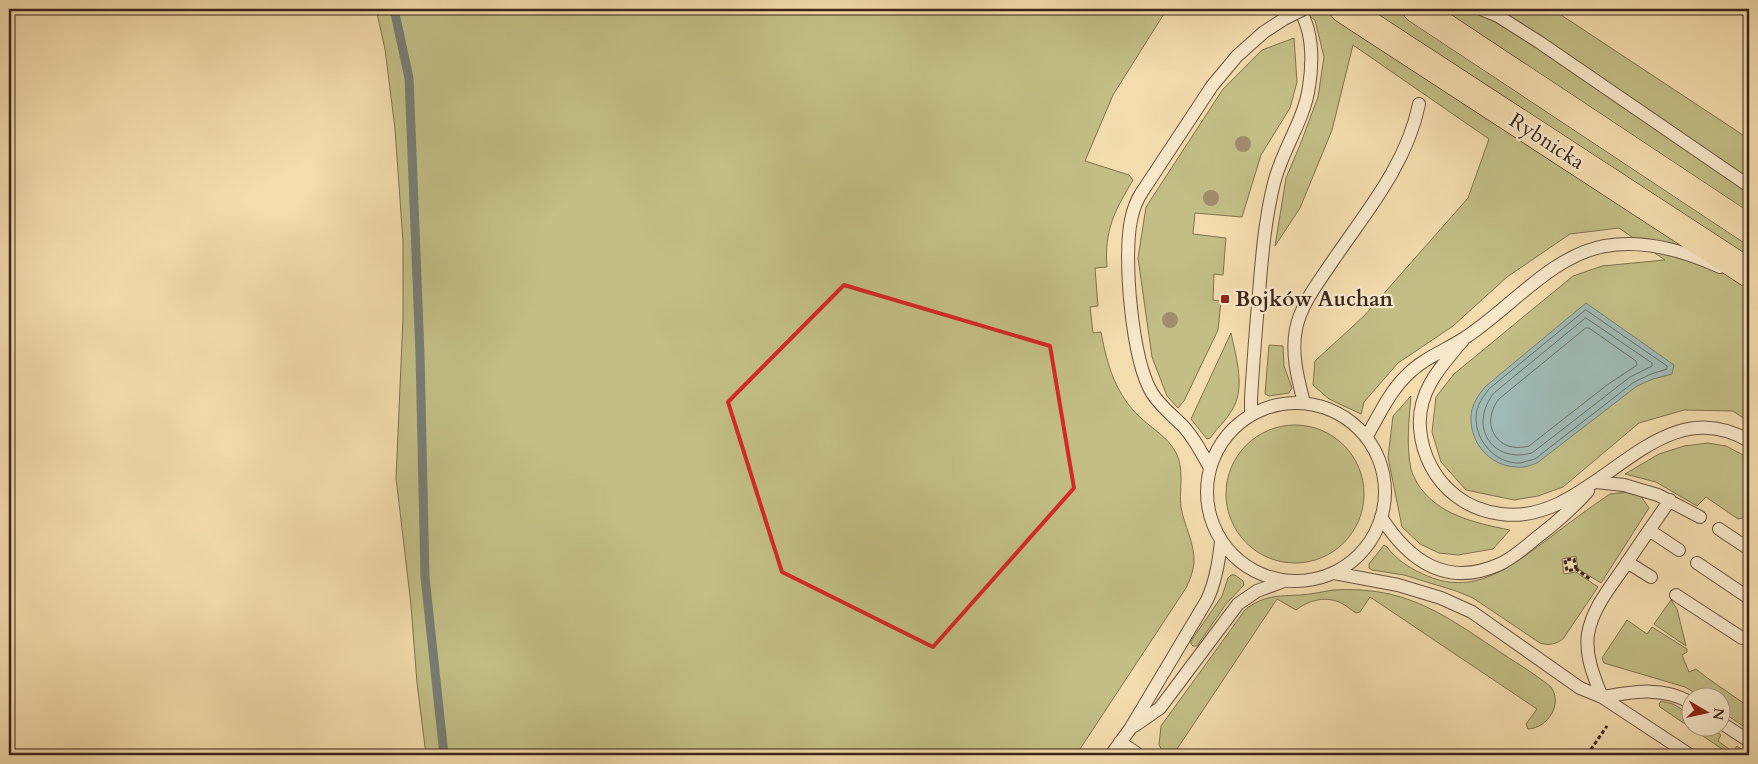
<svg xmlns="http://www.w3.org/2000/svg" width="1758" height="764" viewBox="0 0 1758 764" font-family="Cardo,serif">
<rect width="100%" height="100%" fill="#f3dcad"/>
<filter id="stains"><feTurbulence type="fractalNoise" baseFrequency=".004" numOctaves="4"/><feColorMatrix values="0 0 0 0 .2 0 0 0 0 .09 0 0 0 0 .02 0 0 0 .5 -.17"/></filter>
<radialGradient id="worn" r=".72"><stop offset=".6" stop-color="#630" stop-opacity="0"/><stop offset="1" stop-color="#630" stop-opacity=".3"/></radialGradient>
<path fill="#c2be85" stroke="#7f7250" d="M376,9H1167L1113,95L1085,161L1129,175L1133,180C1115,210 1104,230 1107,267L1095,268L1098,306L1090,307L1093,333L1101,332C1107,365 1116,396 1142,419C1153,429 1167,437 1175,451C1185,469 1179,488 1181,507C1184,526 1195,543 1194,563C1193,572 1190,580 1186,588L1076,755H426L417,683L411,605L396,478L403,318V242L395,129L385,49Z
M1299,9H1552L1749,139V422L1733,411L1684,410L1639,423L1563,487L1538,496L1514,500L1466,490L1441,462L1432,432L1436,397L1454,374L1573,276L1602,266L1665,260L1619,228L1570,234L1507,277L1453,326L1398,363L1364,402L1361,414L1329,399L1313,385L1315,361L1364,316L1468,198L1489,139L1353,45L1332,130L1300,208L1275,246L1286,178L1300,145L1318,97L1324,57L1315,20Z
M1294,38L1297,82L1290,108L1261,155L1242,217L1195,213L1193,234L1226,238L1223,275L1214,274L1213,300L1221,301L1218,330L1184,401L1178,408L1167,396L1152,357L1138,258L1146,207L1223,89L1262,50Z
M1231,333C1236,357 1246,388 1232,410C1226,421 1217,428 1210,438L1207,439L1191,419Z
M1269,345L1283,346L1284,366L1292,388L1289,393L1269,396L1265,394Z
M1411,396C1409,421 1406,445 1411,469C1412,474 1415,478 1417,483C1437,515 1475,523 1510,530L1493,549L1458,555L1439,553L1420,544L1402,527L1388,457L1393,416Z
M1226 494a69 69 0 1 1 138 0a69 69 0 1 1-138 0Z
M1708,443L1726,446L1749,458V517L1738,519L1706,497L1697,506L1656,482L1625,474L1659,454L1684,446Z
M1628,492L1640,495L1649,508L1601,583L1578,569L1576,556L1562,559L1564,574L1576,572L1598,587L1563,639C1556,644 1549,646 1540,643L1473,598L1456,591L1404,575L1372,570L1369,568V564L1384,545L1387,547C1396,559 1409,568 1423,574C1473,598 1510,567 1548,539C1569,523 1589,508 1610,494Z
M1231,575H1235L1243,581L1244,585L1226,604L1197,646H1193L1191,644V641L1222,596L1228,578Z
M1333,590C1403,586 1439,611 1494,648C1513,661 1534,673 1551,687C1563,704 1548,728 1528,729L1526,724L1537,709L1370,597L1360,612L1356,613C1351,610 1347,606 1343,604C1327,595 1309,600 1296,610L1277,599L1173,755H1165L1159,745L1161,726L1245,610C1263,595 1279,596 1301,595C1312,594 1322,592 1333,590Z
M1671,600L1677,609L1686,646L1654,624Z
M1627,620L1647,634L1652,627L1687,649V652L1682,655L1689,672L1696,669L1706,677L1749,707V730L1721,711L1720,696H1700L1685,687L1604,663L1602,658Z
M1661,701L1673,704L1690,714V726L1709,727L1721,735L1718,741L1733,752L1737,746L1749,755H1731L1660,707L1659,704Z"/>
<path fill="#9fb9b4" stroke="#777e76" d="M1586,303L1674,365L1672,374L1653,379L1637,386L1537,463C1531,465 1524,468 1518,467C1491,467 1470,444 1471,417C1471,405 1479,394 1486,386Z"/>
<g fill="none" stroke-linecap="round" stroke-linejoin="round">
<path stroke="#6e6f67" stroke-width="1" d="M1586,310L1667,366V369L1651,374L1634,382L1535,459C1530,460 1525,462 1520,463C1495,464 1475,440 1476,417C1476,406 1483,397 1489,389Z
M1586,318L1652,363V366L1630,377L1532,453C1491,464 1468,425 1494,393Z
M1586,328H1589L1636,361L1637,365L1607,385L1529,446C1497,455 1479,423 1499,399Z"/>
<path stroke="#777e76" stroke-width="9" d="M394,9L409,78L420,354L425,577L444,755"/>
<defs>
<path id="lane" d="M1481,9L1498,16L1539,42L1749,186
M1142,192C1136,201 1133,210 1131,220C1123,258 1132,360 1152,393C1160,406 1172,415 1183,426C1194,438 1202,453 1210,468
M1464,339C1442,365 1417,391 1420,428C1422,455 1435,480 1456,496C1469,506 1485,512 1501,514C1594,527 1654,384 1749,441
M1304,403C1298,379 1291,354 1296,329C1301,304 1318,283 1332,262C1366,212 1407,164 1419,104
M1207 492a89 89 0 1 1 178 0a89 89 0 1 1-178 0Z
M1251,415V399C1253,364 1256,328 1259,293C1262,256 1265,219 1274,183C1282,150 1304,121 1309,87C1313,61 1313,31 1299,9
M1367,436C1379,415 1389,393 1406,376C1422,359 1444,351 1463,339C1509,310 1550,256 1605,246C1643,239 1685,251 1720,267
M1596,482L1624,485L1658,495L1700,517
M1381,517C1409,561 1447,588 1500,564C1515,557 1527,545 1540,535C1558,521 1573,508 1588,491
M1719,529L1749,549
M1649,530L1679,550
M1627,562L1651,577
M1697,563L1749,598
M1334,573L1398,585L1441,598L1472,612L1580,688L1602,697L1690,755
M1676,595L1742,638
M1602,697C1594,677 1585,656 1588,634C1592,610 1608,590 1622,570C1638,546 1654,523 1670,500
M1602,697C1633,692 1661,686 1690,702
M1720,722L1749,741
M1134,726L1160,708L1238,604L1257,591L1284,581
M1120,742L1139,755
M1111,755L1130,729L1207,600C1216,581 1219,562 1221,541"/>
<path id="primary" d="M1344,9L1749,273
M1417,9L1749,229"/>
</defs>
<use href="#lane" stroke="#6a533f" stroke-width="14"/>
<use href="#primary" stroke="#3c251a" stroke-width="29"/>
<path stroke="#3c251a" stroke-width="3" stroke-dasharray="4 2.5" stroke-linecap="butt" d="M1576,569L1574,559L1565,560L1567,571L1576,569L1590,579
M1587,755L1607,726"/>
<use href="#lane" stroke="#f7e8ca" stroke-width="12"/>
<use href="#primary" stroke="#f3dcad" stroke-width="28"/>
<defs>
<path id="lane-bridge" d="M1142,192L1212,86L1237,56L1264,32L1284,19L1304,9"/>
</defs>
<use href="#lane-bridge" stroke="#6a533f" stroke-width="14" stroke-linecap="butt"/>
<use href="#lane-bridge" stroke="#f7e8ca" stroke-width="12"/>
</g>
<g fill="#a18c6b">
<circle cx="1243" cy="144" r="8"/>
<circle cx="1211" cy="198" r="8"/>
<circle cx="1170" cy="320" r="8"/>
</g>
<path fill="none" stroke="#d62828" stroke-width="4" stroke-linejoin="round" d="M844,285L1050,346L1074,488L933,647L782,572L728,402Z"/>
<rect fill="#8f2418" stroke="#f7e8ca" stroke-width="2" x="1220" y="294" width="10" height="10" rx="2.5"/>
<g text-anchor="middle" stroke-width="4.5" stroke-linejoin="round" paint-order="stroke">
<g font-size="21" fill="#3c251a" stroke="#f7e8ca">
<text transform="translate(1547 141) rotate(33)" y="7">Rybnicka</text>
</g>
<g font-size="21" font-weight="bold" fill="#3c251a" stroke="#f7e8ca" text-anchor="start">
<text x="1235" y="306">Bojków Auchan</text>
</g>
</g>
<rect width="1758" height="764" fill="none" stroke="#f3dcad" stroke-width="30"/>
<rect x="10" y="10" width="1738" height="744" fill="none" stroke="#3c251a" stroke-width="2.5"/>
<rect x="15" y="15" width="1728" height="734" fill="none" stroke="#3c251a"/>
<g transform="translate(1706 712) rotate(99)"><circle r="24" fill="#f7e8ca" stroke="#ac9a84"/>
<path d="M0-4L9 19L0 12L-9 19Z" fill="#8f2418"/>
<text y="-8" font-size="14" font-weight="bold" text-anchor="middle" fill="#3c251a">N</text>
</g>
<rect width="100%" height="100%" filter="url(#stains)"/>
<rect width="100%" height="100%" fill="url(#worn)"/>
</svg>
